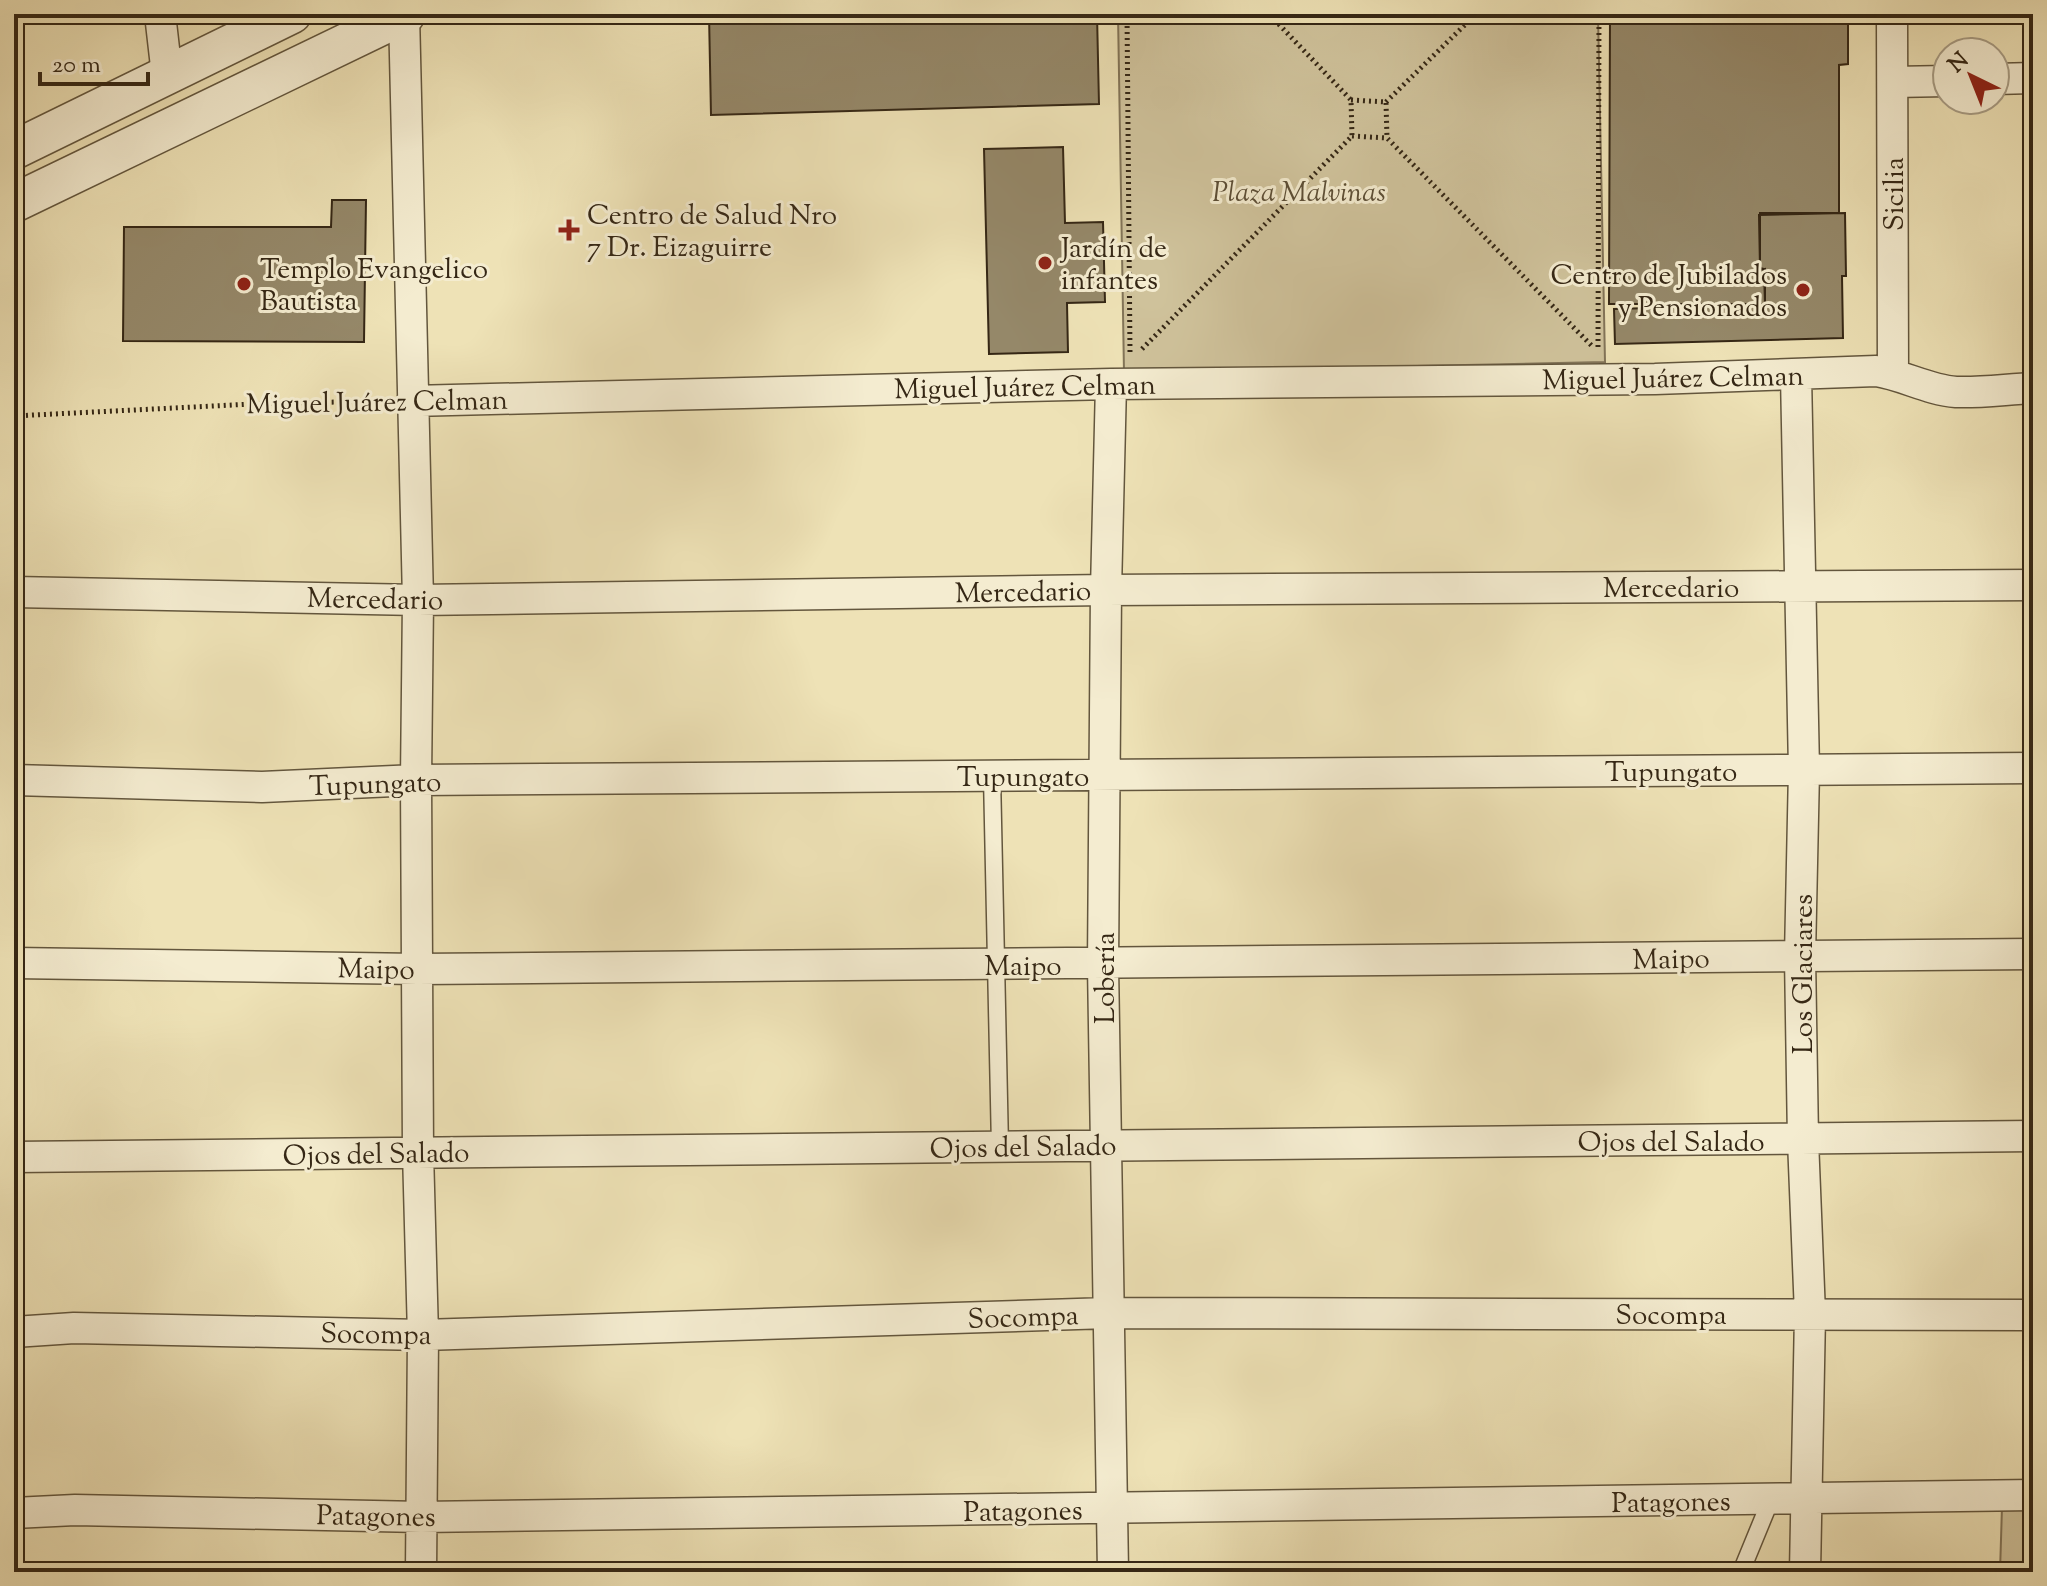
<svg xmlns="http://www.w3.org/2000/svg" width="2047" height="1586" viewBox="0 0 2047 1586" font-family="'Sorts Mill Goudy',serif">
<rect width="100%" height="100%" fill="#eee2b6"/>
<filter id="stains"><feTurbulence type="fractalNoise" baseFrequency=".0025" numOctaves="4"/><feColorMatrix values="0 0 0 0 .2 0 0 0 0 .09 0 0 0 0 .02 0 0 0 .5 -.17"/></filter>
<radialGradient id="worn" r=".72"><stop offset=".6" stop-color="#630" stop-opacity="0"/><stop offset="1" stop-color="#630" stop-opacity=".3"/></radialGradient>
<path fill="#cfc29b" stroke="#827458" stroke-width="2" d="M1118,14H1598L1605,362L1124,372Z
M2033,1506V1572H2000L2002,1507Z"/>
<path fill="#958869" stroke="#352715" stroke-width="2" d="M709,14H1097L1099,104L711,115Z
M1610,14H1848V64L1839,65V213H1760V270L1765,269V304H1609Z
M1063,147L1065,223L1103,222L1105,302L1067,303L1068,352L989,354L984,149Z
M332,200H366L364,342L123,341L124,227H331Z
M1845,213L1846,276H1842L1843,338L1615,344L1614,309L1765,305L1764,269L1760,268L1759,215Z"/>
<g fill="none" stroke-linecap="round" stroke-linejoin="round">
<defs>
<path id="service" d="M992,776L1000,1147
M1741,1572L1771,1499"/>
<path id="minor" d="M160,14L167,75
M404,14L418,600L416,780L418,1152L423,1335L421,1572
M1892,14L1893,374
M1995,79L2033,78
M1893,82L1947,81
M1796,375L1804,770L1800,956L1803,1140L1810,1314L1805,1572
M1111,384L1106,590L1103,965L1113,1572
M412,401L1111,384L1655,379L1876,371C1903,375 1928,390 1956,392C1981,393 2008,389 2033,388
M14,592L418,600L1106,590L2033,585
M14,780L262,787L416,780L2033,768
M14,963L418,969L2033,954
M14,1157L2033,1136
M14,1332L74,1328L423,1335L1108,1313L2033,1315
M14,1513L75,1510L421,1517L2033,1495"/>
<path id="tertiary" d="M14,150L292,14
M14,203L406,14"/>
</defs>
<use href="#service" stroke="#63563d" stroke-width="19"/>
<use href="#minor" stroke="#63563d" stroke-width="33"/>
<use href="#tertiary" stroke="#63563d" stroke-width="41"/>
<path stroke="#352715" stroke-width="5" stroke-dasharray="2 4" stroke-linecap="butt" d="M1127,14L1130,353
M1351,100L1386,102L1387,138
M1386,102L1476,14
M1352,136L1387,138L1592,346
M1598,347L1599,14
M1142,349L1352,136L1351,100L1269,14
M14,416L253,404L379,401"/>
<use href="#service" stroke="#f4ecd0" stroke-width="16"/>
<use href="#minor" stroke="#f4ecd0" stroke-width="30"/>
<use href="#tertiary" stroke="#f4ecd0" stroke-width="38"/>
</g>
<g fill="#8f2418" stroke="#f4ecd0" stroke-width="3">
<path d="M565 218h8v8h8v8h-8v8h-8v-8h-8v-8h8z"/>
<circle cx="1045" cy="263" r="8"/>
<circle cx="244" cy="284" r="8"/>
<circle cx="1803" cy="290" r="8"/>
</g>
<g text-anchor="middle" stroke-width="6" stroke-linejoin="round" paint-order="stroke">
<g font-size="28" font-style="italic" fill="#5c4e36" stroke="#f4ecd0">
<text x="1299" y="201">Plaza Malvinas</text>
</g>
<g font-size="28" fill="#352715" stroke="#f4ecd0">
<text transform="translate(1893 194) rotate(-90)" y="10">Sicilia</text>
<text transform="translate(1673 377) rotate(-1)" y="10">Miguel Juárez Celman</text>
<text transform="translate(1025 386) rotate(-1)" y="10">Miguel Juárez Celman</text>
<text transform="translate(377 401) rotate(-1)" y="10">Miguel Juárez Celman</text>
<text x="1671" y="597">Mercedario</text>
<text transform="translate(1023 591) rotate(-1)" y="10">Mercedario</text>
<text transform="translate(375 598) rotate(1)" y="10">Mercedario</text>
<text x="1671" y="781">Tupungato</text>
<text x="1023" y="786">Tupungato</text>
<text transform="translate(375 783) rotate(-2)" y="10">Tupungato</text>
<text transform="translate(1671 958) rotate(-1)" y="10">Maipo</text>
<text x="1023" y="975">Maipo</text>
<text transform="translate(376 968) rotate(1)" y="10">Maipo</text>
<text transform="translate(1802 974) rotate(-90)" y="10">Los Glaciares</text>
<text transform="translate(1104 978) rotate(-90)" y="10">Lobería</text>
<text x="1671" y="1151">Ojos del Salado</text>
<text transform="translate(1023 1146) rotate(-1)" y="10">Ojos del Salado</text>
<text transform="translate(376 1153) rotate(-1)" y="10">Ojos del Salado</text>
<text x="1671" y="1324">Socompa</text>
<text transform="translate(1023 1316) rotate(-2)" y="10">Socompa</text>
<text transform="translate(376 1333) rotate(1)" y="10">Socompa</text>
<text transform="translate(1671 1501) rotate(-1)" y="10">Patagones</text>
<text transform="translate(1023 1510) rotate(-1)" y="10">Patagones</text>
<text transform="translate(376 1515) rotate(1)" y="10">Patagones</text>
</g>
<g font-size="28" fill="#352715" stroke="#f4ecd0" text-anchor="start">
<text x="587" y="224">Centro de Salud Nro<tspan x="587" dy="32">7 Dr. Eizaguirre</tspan></text>
<text x="1061" y="257">Jardín de<tspan x="1061" dy="32">infantes</tspan></text>
<text x="260" y="278">Templo Evangelico<tspan x="260" dy="32">Bautista</tspan></text>
<text x="1787" y="284" text-anchor="end">Centro de Jubilados<tspan x="1787" dy="32">y Pensionados</tspan></text>
</g>
</g>
<rect width="2047" height="1586" fill="none" stroke="#eee2b6" stroke-width="48"/>
<rect x="16" y="16" width="2015" height="1554" fill="none" stroke="#352715" stroke-width="4"/>
<rect x="24" y="24" width="1999" height="1538" fill="none" stroke="#352715" stroke-width="2"/>
<g transform="translate(1971 76) rotate(317)"><circle r="38" fill="#f4ecd0" stroke="#a89d85" stroke-width="2"/>
<path d="M0-6L14 30L0 20L-14 30Z" fill="#8f2418"/>
<text y="-12" font-size="22" font-weight="bold" text-anchor="middle" fill="#352715">N</text>
</g>
<path d="M40 72v12h108v-12" fill="none" stroke="#352715" stroke-width="4"/>
<text x="52" y="72" font-size="24" fill="#352715" stroke="#f4ecd0" stroke-width="6" paint-order="stroke">20 m</text>
<rect width="100%" height="100%" filter="url(#stains)"/>
<rect width="100%" height="100%" fill="url(#worn)"/>
</svg>
